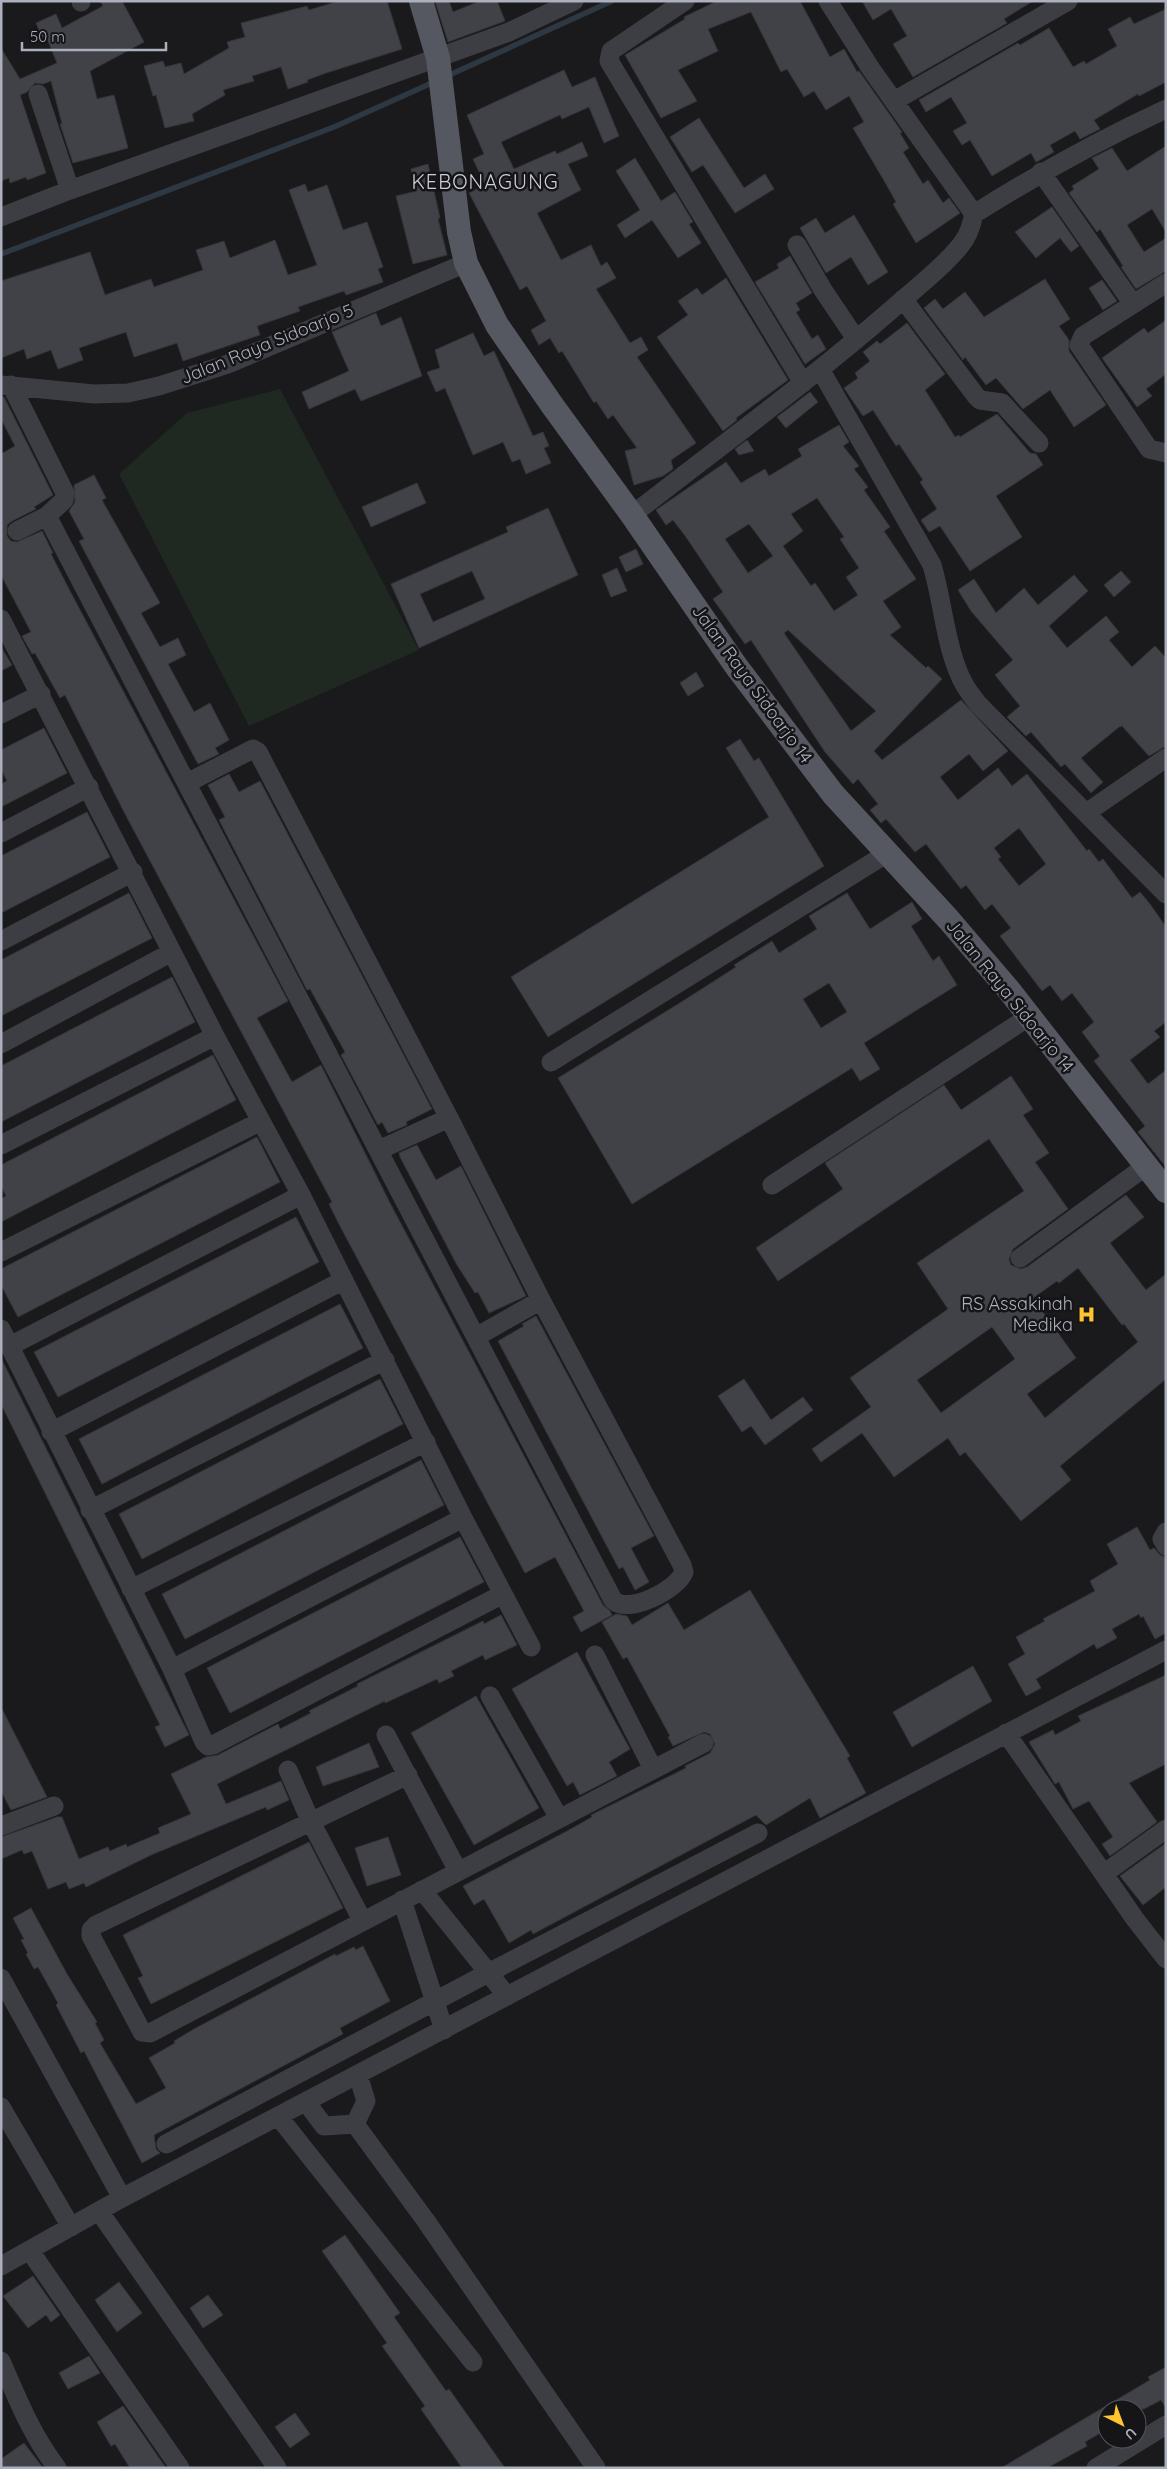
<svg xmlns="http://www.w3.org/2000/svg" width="1167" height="2469" viewBox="0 0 1167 2469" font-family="Quicksand,sans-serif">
<rect width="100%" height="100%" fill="#1a1a1d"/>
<path fill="#1f2821" d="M280,389L419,650L249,726L119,474L187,413Z"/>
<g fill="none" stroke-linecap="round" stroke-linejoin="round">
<path stroke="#2e3842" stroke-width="5.5" d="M445,77L612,1
M1,254L334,127L434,82"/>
</g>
<path fill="#414247" stroke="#343439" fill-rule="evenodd" d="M100,1H122L144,42L90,71L97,99L114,95L128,148L73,163L60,124H62L51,81L43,84L35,83L27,92L20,95L46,173L27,180L26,177L10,183L9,178L1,181V48L20,79L57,63L46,36L42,37L36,23L56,14L62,28L103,6Z
M339,1H387L402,49L326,73L307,80L308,82L288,89L281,67L252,76L254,81L223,90L225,95L192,114L194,121L165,128L156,95L153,96L144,66L163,61L165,67L181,63L184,74L229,48L227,42L245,37L241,23L307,6L309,10Z
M435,1H449L453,12L480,1H497L505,21L448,42Z
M717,1H800L830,57L844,49L857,72L859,71L902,132L900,133L909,148L903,152L923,184L928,180L943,203L949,198L960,213L916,243L893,204L896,202L886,184L853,128L864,122L849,96L826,110L814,91L804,97L787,69L781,72L751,12L708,29L718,51L678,70L697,101L661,118L625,55L685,19L684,17Z
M862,1H1033L1004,19L1007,23L913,77L893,44L907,36L891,9L873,20Z
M1166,9V82L1139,96L1138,94L1094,120L1100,129L1080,139L1075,131L1050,145L1054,152L1038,161L1036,162L1031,153L992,176L970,140L962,145L953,131L967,123L951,97L926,112L919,100L1018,43L1020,45L1049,28L1073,67L1084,61L1086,64L1117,46L1108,29L1130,17L1134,24Z
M564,70L572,87L595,77L619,136L604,143L589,107L562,119L560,115L501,142L514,169L555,151L557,154L582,142L588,156L568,164L581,190L537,213L561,260L591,245L601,266L607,262L616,278L596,289L630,343L641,337L648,350L637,357L696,443L671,460L673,469L663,476L634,485L625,451L637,448L613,415L608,419L596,401L594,403L562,351L559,353L550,338L539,345L531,330L546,321L527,286L520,290L469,193L485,185L473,159L484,154L467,115Z
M699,118L744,188L765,174L774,189L735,213L703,165L692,172L670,137Z
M1166,146V232L1152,209L1127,225L1144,252L1166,238V271L1136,289L1121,267L1123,266L1100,229L1097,232L1069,193L1074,189L1072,186L1099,169L1092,158L1112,148L1127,171Z
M635,158L661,201L675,192L693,222L689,224L701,243L678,258L652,220L625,238L617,225L640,210L616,171Z
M428,164L440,218L438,219L447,255L413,264L396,196L417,191L411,169Z
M305,184L308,192L327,185L343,230L367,222L383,267L378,269L383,282L346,295L344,291L298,307L300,311L257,326L260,335L183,361L177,343L134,357L126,332L79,348L83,360L58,369L51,350L27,359L24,349L1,358V281L90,252L105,295L151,279L154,287L203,270L196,250L224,241L230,258L275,240L288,275L317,265L289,190Z
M1052,207L1079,246L1071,252L1060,238L1036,258L1015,232Z
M854,215L888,272L868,285L851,257L826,273L800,228L816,218L825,233Z
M790,256L812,293L796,303L800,310L796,312L812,339L818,335L826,349L805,364L755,282L779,268L777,264Z
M726,278L788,380L736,418L737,420L723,431L657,337L688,315L678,301L697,288L702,295Z
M1045,279L1070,319L1059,326L1069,340V351L1106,405L1074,427L1050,390L1023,409L996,378L986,385L965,357L963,360L924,308L935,299L943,309L965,292L984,317Z
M1102,280L1117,301L1103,310L1089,288Z
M376,313L381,326L401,317L422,376L361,401L355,389L309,409L302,392L349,371L332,332Z
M1166,320V374L1146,389L1152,396L1137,407L1102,358L1144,328L1148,333Z
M907,323L945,374L925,390L955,437L959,435L960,437L997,414L1030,453L1036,454L1043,465L996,496L1022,537L970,571L940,526L929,532L921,520L937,509L920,482L923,480L899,444L896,446L873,410L863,416L844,388L858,378L855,373L870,361L863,352L877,341L880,344Z
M473,333L484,356L494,351L533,436L543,432L549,446L544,448L551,463L526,474L520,459L512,462L503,442L473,455L445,388L436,392L427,372L440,368L435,350Z
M810,392L818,402L786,428L777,417Z
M1,396L4,397L53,495L34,507L36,509L12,521L7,525V536L11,541L17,542L42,531L53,553L51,554L70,591L288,1001L257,1018L292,1082L321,1065L390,1203L603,1605L610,1611L612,1615L581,1632L573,1617L584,1611L555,1557L525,1573L341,1228L329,1204L332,1202L124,812L65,695L60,698L35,653L32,654L22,636L31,632L1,575V454L15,446L1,419Z
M839,425L849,442L843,446L859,466L854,469L868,487L864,490L890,527L884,531L916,579L883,601L901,627L890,635L926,668L928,666L942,679L874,751L882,760L961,700L1008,751L983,771L969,754L940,777L958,800L998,768L1012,786L1027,774L1087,851L1089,849L1099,862L1103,859L1132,898L1140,892L1150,904L1166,927V1022L1154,1031L1160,1037L1130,1060L1148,1084L1166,1070V1167L1138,1132L1145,1126L1094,1061L1100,1056L1082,1032L1094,1022L1072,993L1062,1001L1050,985L1042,991L1000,936L1011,928L992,904L985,910L966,885L961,889L926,844L915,852L886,819L881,823L870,810L878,804L858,779L853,784L825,752L751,640L745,644L713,599L723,592L686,537L673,520L666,525L656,510L726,462L741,483L765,469L769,476L802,456L798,449ZM817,498L844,537L840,539L859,568L846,577L858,595L834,611L815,583L811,586L783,546L803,531L791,514ZM749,524L773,556L748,573L725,539ZM788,630L876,711L851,731L784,633ZM1019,828L1046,864L1019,886L998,859L1001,857L994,848Z
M747,440L754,451L739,455L735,449Z
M94,475L106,498L102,500L160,603L141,613L160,647L178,638L186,655L168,664L194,712L210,703L229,740L215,748L219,754L198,764L79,541L84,539L69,511L75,502L74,485Z
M417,483L426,503L371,527L362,507Z
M548,508L578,575L419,648L391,584L508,532L506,527ZM472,571L485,599L433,622L420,594Z
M636,549L643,564L626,572L619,557Z
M617,568L627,591L611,597L602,575Z
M1121,571L1131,582L1114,597L1104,585Z
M1074,575L1088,591L1049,626L1067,648L1106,616L1119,632L1109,640L1132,667L1155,646L1166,658V746L1149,756L1122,726L1119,727L1081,758L1103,782L1091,793L1065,764L1061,767L1031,732L1026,736L1007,717L1020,706L995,675L1013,660L971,611L958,590L974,579L996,613L1024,588L1038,605Z
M1,647L12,665L1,671Z
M696,672L704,686L688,696L680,683Z
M44,728L67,773L1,807V784L7,781L1,769V750Z
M740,739L754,761L759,758L824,866L548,1037L511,977L769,817L726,748Z
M229,774L239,792L260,781L432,1109L406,1122L407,1125L388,1133L382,1122L378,1125L341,1055L345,1052L310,989L307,990L219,820L225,817L208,785Z
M87,812L110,857L1,913V856Z
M129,893L152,938L1,1016V960Z
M847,893L870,929L912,902L922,919L911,926L933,961L939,956L957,985L864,1043L880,1069L860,1081L852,1068L632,1204L558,1078L683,1001L736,967L734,965L772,941L779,953L817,929L809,916ZM829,983L847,1012L821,1028L803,999Z
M172,977L195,1022L1,1122V1066Z
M213,1055L236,1100L1,1222V1199L6,1196L1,1186V1165Z
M1011,1076L1033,1109L1023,1115L1049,1153L1035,1162L1068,1209L1013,1249L1009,1259L1011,1265L1021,1269L1027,1267L1126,1195L1144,1217L1110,1243L1146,1290L1166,1274V1379L1060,1466L1071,1480L1021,1521L965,1452L960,1456L948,1438L894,1477L862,1433L821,1462L812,1449L871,1407L850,1378L948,1309L917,1263L1024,1191L989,1139L778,1281L756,1248L843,1189L825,1163L944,1085L961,1110ZM1078,1268L1122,1325L1124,1324L1138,1342L1045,1418L1027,1394L1076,1358L1033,1298L1057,1281L1059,1283ZM992,1327L1015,1359L941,1413L917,1380Z
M257,1137L280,1182L18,1317L1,1285V1269Z
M417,1145L436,1180L461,1166L526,1296L489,1313L478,1292L475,1293L457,1265L400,1157L399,1153Z
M296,1217L319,1262L58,1397L34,1352Z
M340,1304L363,1348L102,1484L79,1439Z
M536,1316L654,1536L631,1548L649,1582L635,1590L623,1567L619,1569L498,1341L524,1326L522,1324Z
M1,1358L189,1735L165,1747L155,1727L160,1725L1,1404Z
M380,1379L403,1424L142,1559L119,1514Z
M744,1379L771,1420L803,1397L813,1410L765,1445L751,1426L742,1432L718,1396Z
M421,1460L444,1505L185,1639L162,1594Z
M1137,1527L1150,1550L1154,1548L1160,1555L1166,1557V1633L1155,1639L1143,1616L1141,1618L1139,1614L1112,1629L1117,1638L1097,1649L1094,1644L1036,1679L1041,1688L1026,1696L1008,1664L1025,1654L1016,1637L1045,1621L1043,1619L1095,1591L1090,1581L1118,1564L1107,1544Z
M460,1537L484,1582L230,1713L207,1668Z
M750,1590L850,1756L847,1758L866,1793L820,1818L810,1798L766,1825L756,1815L533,1934L531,1930L509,1943L484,1899L474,1905L463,1886L569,1830L592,1817L591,1815L686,1768L685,1766L710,1753L715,1744L710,1734L704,1732L673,1746L668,1737L670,1736L627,1657L623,1659L602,1622L616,1614L627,1616L632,1625L668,1603L684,1630Z
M501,1615L517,1645L485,1660L483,1655L451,1671L454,1676L439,1683L437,1679L385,1703V1701L217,1784L226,1804L281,1781L289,1800L267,1810L266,1807L151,1855L86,1887L84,1883L69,1889L66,1882L48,1889L32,1851L24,1854L22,1850L1,1859V1837L57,1817H62L79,1859L108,1847L110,1851L126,1844L127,1847L160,1833L158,1828L191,1814L171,1774L206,1757L218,1755L278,1724L280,1729L311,1713L309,1711L358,1686L357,1684L483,1621L484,1624Z
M577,1652L630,1749L609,1762L617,1776L580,1795L573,1782L567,1786L512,1689Z
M973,1666L992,1701L912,1747L893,1712Z
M1166,1675V1764L1129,1783L1157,1822L1110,1856L1102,1844L1113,1837L1089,1801L1073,1809L1059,1782L1055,1784L1029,1742L1053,1730L1055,1735L1081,1721L1078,1716Z
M476,1696L539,1808L474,1845L411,1733Z
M1,1707L47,1797L11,1810L1,1791Z
M369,1743L379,1767L323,1786L316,1767Z
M388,1837L401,1875L367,1886L355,1848Z
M309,1842L343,1908L151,2004L138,1978L143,1976L123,1935Z
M1166,1843V1887L1143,1905L1120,1876Z
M31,1908L67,1974L97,2022L95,2023L104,2040L100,2043L136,2104L166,2088L149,2058L175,2043L174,2041L194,2029L335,1954L336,1956L354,1947L356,1950L363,1946L390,2001L340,2028L343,2034L154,2135L156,2149L160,2153L142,2163L84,2051L81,2053L56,2005L58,2003L38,1967L34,1969L26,1954L28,1953L21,1940L24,1939L13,1918Z
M345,2235L400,2313L394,2317L446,2391L449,2389L505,2468H462L421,2409L425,2406L382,2346L387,2343L322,2251Z
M33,2276L60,2315L51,2322L46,2315L28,2328L3,2296Z
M119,2282L142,2313L117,2332L95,2300Z
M208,2295L223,2315L203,2328L190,2308Z
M89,2356L100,2373L68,2389L59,2373Z
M1166,2367V2408L1161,2400L1144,2409H1107V2429L1085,2442L1087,2446L1047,2468H1001L1150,2380L1148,2377Z
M123,2406L166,2468H130L115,2444L111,2446L97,2422Z
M295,2413L310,2434L290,2448L275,2427Z
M24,2443L43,2468H1V2459Z"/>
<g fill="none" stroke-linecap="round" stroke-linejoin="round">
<path stroke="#3d3d44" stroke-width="19" d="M81,1V2
M685,1L611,51L609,61L803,383
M38,94L70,190
M894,101L1068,1
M1041,172L1133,304
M974,214C1036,175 1099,140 1166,109
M1,217L70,190L509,32L574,1
M797,245L823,290L856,339
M1166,283L1083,336L1079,345L1149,449L1166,453
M903,299L976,396L980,400L1002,403L1039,443
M820,369L932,565C942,598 945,640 958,671C962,683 970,694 978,704L1166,894
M1,385L94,394L128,393L159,386L228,364L466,263
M11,385L65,493L64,500L47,516L17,531
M632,515C719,447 808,382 891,310C911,292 952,260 965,239C970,231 972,223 974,214L871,69L828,1
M47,516L613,1600C628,1615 677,1590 684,1572L682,1565L541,1300L449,1118L258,752L253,749L187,783
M1,619L215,1036L301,1195L463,1518L531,1647
M1,714L41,694
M1086,813L1166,758
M1,833L89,787
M1,941L133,872
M1,1044L172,952
M551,1062L886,854
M1,1145L215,1036
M379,1150L449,1118
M772,1185L1030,1016
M1,1252L261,1121
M1020,1258L1146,1166
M1,1329L172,1669L204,1742L208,1746L213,1745L503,1594
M476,1337L541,1300
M10,1346L301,1195
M51,1432L344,1280
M90,1510L385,1360
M1166,1532L1162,1539L1166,1546
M131,1589L426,1442
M595,1655L653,1769
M172,1669L463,1518
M490,1696L559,1818
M1006,1733L1135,1919L1166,1959
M386,1735L458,1871
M288,1770L310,1820L362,1920
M408,1775L96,1925L91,1930V1936L142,2032L150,2033L704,1743
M1,1826L54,1806
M1105,1873L1166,1829
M422,1890L507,1996
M402,1900L444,2030
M1,1978L122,2198
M358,2075L366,2101L355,2124L426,2221L596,2468
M306,2102L324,2126L355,2124
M1,2107L71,2227
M278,2116L473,2362
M166,2144L488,1973L758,1833
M99,2211L277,2468
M30,2251L180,2468
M1,2266L122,2198L1166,1650
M1,2361C18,2400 31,2434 57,2468
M1096,2468L1166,2425"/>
<path stroke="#565861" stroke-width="24" d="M421,1L438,58L459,232L466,263L497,325L552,405L632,515L736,666L833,794L949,920L1008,989L1166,1191"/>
</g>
<defs>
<symbol id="hospital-bare" viewBox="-9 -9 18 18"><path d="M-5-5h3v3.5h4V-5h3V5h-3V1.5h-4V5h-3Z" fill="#ffc530" stroke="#151518" stroke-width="2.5" paint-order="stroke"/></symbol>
</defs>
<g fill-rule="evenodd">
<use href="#hospital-bare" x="1074" y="1302" width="25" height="25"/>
</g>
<g text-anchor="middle" stroke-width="5" stroke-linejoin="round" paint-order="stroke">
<g font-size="18" fill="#acb0bd" stroke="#151518">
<text transform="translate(267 344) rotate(-22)" y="6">Jalan Raya Sidoarjo 5</text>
<text transform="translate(752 684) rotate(54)" y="6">Jalan Raya Sidoarjo 14</text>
<text transform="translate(1010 996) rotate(51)" y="6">Jalan Raya Sidoarjo 14</text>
</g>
<g font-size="18" fill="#acb0bd" stroke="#151518" text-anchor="end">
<text x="1073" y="1310">RS Assakinah<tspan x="1073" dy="21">Medika</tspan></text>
</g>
<g font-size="20" letter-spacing="1" fill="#cdcfd8" stroke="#151518">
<text x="485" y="189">KEBONAGUNG</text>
</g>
</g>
<rect width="1167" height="2469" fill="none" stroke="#acb0bd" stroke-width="5"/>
<g transform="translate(1122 2424) rotate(138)"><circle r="24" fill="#151518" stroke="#51535a"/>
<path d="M0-4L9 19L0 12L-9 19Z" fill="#ffc530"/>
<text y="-8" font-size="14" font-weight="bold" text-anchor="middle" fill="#acb0bd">U</text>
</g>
<path d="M22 42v8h144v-8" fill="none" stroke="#acb0bd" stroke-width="2.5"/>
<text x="30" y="42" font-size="15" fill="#acb0bd" stroke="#151518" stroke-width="4" paint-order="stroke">50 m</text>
</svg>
